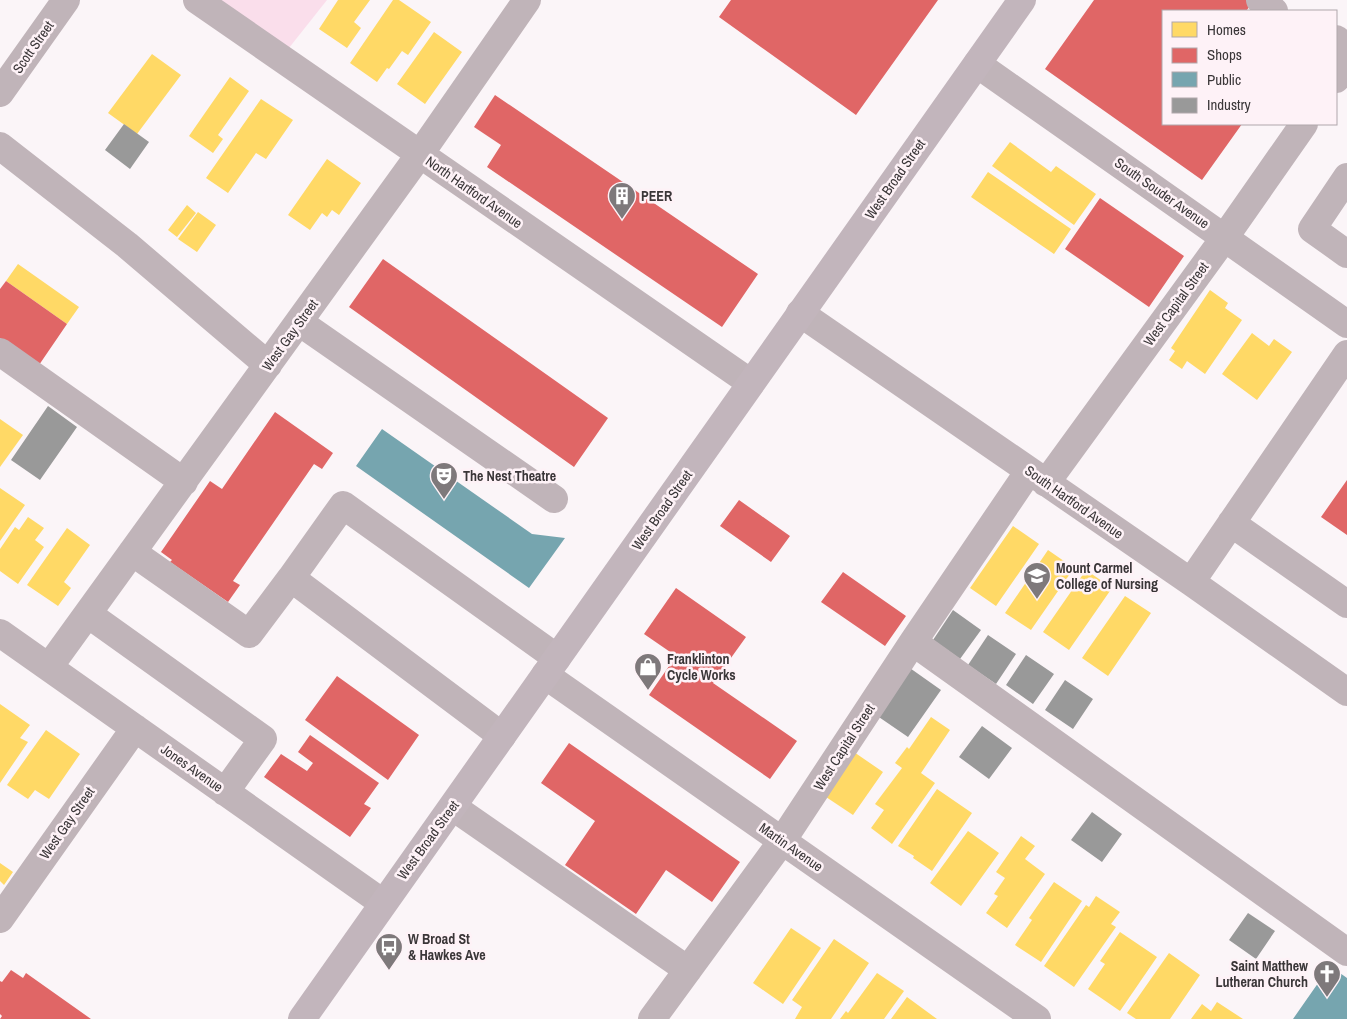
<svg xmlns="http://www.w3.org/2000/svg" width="1347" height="1019" viewBox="0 0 1347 1019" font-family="'Archivo Narrow',sans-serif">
<rect width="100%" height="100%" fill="#fbf5f8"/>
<path fill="#fadeeb" d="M197,0H327L281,58Z"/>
<path fill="#ffd966" d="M338,0H370L354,22L361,28L347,48L319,29Z
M393,0H399L431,22L408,55L402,51L389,69L387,68L377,82L350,63Z
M434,32L462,52L425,104L397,84Z
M152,54L181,75L137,134L108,113Z
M230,77L249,91L218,135L223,139L213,153L189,136Z
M261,99L293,120L266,159L256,153L228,193L206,178Z
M1010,142L1051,172L1056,166L1096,194L1074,225L992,166Z
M327,159L361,183L339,215L332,210L327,217L322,213L310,230L288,215Z
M988,172L1071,229L1054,254L971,197Z
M187,205L196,213L177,237L168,230Z
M198,212L216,225L197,252L178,239Z
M18,264L79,307L67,324L6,281Z
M1210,290L1228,303L1225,308L1242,320L1205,374L1187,361L1182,369L1169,360L1175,351L1171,348Z
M1252,333L1269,346L1274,339L1292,352L1257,400L1222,374Z
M0,419L23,435L0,467Z
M0,488L25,505L0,541Z
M28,517L44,528L35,540L44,547L18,584L0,571V549L15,527L19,530Z
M1013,526L1039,544L996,606L970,588Z
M67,528L90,545L64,582L71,588L58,606L27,585Z
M1048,550L1074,568L1031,630L1005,613Z
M1086,570L1112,588L1069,650L1043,632Z
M1125,596L1151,613L1108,676L1082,658Z
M0,704L30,725L20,738L28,742L0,783Z
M931,717L950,730L921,773L935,783L892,844L871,828L884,810L875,804L902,768L895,763L907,747L909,749Z
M46,730L80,754L49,799L35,790L28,799L7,785Z
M851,750L883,772L853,815L820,793Z
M937,789L972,813L932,871L913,858L914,856L898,846Z
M968,831L999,853L961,906L930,883Z
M1021,836L1035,846L1025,859L1045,874L1007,928L986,913L998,896L994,894L1005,878L996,872Z
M0,863L13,872L4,885L0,881Z
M1054,882L1082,901L1041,962L1015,945L1032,920L1029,918Z
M1096,896L1120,912L1111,924L1116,927L1074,987L1044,966L1086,905L1089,907Z
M791,928L821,948L783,1004L753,983Z
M1120,932L1157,957L1120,1011L1088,989L1105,964L1100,961Z
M834,939L869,963L831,1019H795L802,1007L792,1000Z
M1169,953L1200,975L1170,1019H1136L1127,1013Z
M877,973L904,991L884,1019H840L846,1011L848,1013Z
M907,997L937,1019H891Z
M1217,1002L1243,1019H1191L1202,1004L1211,1011Z"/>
<path fill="#e06666" d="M731,0H938L856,115L719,17Z
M1094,0H1255L1246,11H1163V124H1242L1202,180L1045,69Z
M495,95L758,274L722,327L487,167L501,145L474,127Z
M1100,198L1184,256L1149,307L1065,249Z
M383,259L608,418L574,467L349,307Z
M6,281L67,324L39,365L0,338V289Z
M275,412L333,453L322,469L314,464L233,581L240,585L228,602L170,562L172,560L161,552L210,481L222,489Z
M1347,480V535L1321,517Z
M739,500L790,536L771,562L720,526Z
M843,572L906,616L885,646L821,602Z
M676,588L746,637L713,683L797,741L770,779L649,695L676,656L644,634Z
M337,676L419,735L388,780L305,720Z
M310,735L379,783L364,804L371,808L350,837L264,777L281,754L307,771L313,763L298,752Z
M569,743L740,862L712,902L666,870L636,914L565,865L595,821L541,783Z
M11,970L23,978L26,973L91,1019H0L2,1016L0,1014V981L2,982Z"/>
<path fill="#76a5af" d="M382,429L532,534L565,538L529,588L356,466Z
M1330,966L1347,978V1019H1293Z"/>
<path fill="#999" d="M124,124L149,142L130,169L105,150Z
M48,406L77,427L40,480L11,460Z
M953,610L981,630L960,659L933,640Z
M988,635L1016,654L996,684L968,665Z
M1026,655L1054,674L1033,704L1006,685Z
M907,666L941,690L908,737L873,713Z
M1065,680L1093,699L1073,729L1045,710Z
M982,726L1012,748L989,779L959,757Z
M1092,812L1122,834L1102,862L1071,840Z
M1248,913L1275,931L1256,959L1229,940Z"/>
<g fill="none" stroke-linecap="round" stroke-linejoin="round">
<path stroke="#c0b4b9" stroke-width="28" d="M197,0L751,383
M1260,0L1274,11
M1336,39L1340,42L1347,57
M977,64L1347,324
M1336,79L1347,63
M0,93L66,0
M0,146L127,245L268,365
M1347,177L1312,229L1347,254
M800,313L1191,582L1347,692
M299,322L554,499
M0,352L184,482
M1046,483L1225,237L1304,124
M1231,523L1347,604
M132,552L249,634L291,578L343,505L557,658
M291,578L502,736
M1191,582L1347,354
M88,614L263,739L225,792
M0,633L383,903
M913,642L1347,952
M49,667L420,154L527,0
M545,675L1037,1019
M453,807L688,970
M0,919L135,728
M652,1019L782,841L913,642L1029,471"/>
<path stroke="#c2b5bc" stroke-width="28" d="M302,1019L1022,0"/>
</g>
<defs>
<symbol id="building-pin" viewBox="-11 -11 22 30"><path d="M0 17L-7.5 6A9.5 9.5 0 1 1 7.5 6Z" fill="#7e797b" stroke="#fef2f7"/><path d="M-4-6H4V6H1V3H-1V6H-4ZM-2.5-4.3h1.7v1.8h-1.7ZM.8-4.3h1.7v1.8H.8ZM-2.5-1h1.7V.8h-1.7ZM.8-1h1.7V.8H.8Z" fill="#fff"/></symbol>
<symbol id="theatre-pin" viewBox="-11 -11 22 30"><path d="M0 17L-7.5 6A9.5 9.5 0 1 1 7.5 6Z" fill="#7e797b" stroke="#fef2f7"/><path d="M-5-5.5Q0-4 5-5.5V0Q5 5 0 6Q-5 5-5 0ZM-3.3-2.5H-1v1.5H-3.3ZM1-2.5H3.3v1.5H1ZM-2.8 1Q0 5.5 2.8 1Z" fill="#fff"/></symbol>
<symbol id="university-pin" viewBox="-11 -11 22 30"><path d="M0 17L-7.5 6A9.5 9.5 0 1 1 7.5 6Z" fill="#7e797b" stroke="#fef2f7"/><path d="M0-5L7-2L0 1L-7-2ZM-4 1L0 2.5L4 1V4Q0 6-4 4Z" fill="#fff"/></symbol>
<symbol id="shop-pin" viewBox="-11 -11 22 30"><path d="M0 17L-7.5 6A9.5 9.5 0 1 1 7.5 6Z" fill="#7e797b" stroke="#fef2f7"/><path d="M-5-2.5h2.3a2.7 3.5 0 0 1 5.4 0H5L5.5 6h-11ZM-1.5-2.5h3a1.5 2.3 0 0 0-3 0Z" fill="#fff"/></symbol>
<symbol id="bus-pin" viewBox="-11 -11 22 30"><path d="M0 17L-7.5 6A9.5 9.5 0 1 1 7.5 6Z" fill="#7e797b" stroke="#fef2f7"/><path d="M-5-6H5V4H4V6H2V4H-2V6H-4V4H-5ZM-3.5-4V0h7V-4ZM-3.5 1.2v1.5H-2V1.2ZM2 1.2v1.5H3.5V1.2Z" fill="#fff"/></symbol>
<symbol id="church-pin" viewBox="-11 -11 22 30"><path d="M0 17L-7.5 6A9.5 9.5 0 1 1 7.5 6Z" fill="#7e797b" stroke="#fef2f7"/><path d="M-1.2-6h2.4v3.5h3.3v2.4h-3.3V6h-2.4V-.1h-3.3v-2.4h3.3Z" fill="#fff"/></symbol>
</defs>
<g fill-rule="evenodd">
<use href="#building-pin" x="606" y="180" width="32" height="43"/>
<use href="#theatre-pin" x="428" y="460" width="32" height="43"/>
<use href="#university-pin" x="1021" y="560" width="32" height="43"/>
<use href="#shop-pin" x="632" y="651" width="32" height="43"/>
<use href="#bus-pin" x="373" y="931" width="32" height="43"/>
<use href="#church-pin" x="1311" y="958" width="32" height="43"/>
</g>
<g text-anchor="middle" stroke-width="5" stroke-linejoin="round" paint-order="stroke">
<g font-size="14" fill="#3a3638" stroke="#fef2f7">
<text transform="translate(33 47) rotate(-55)" y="5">Scott Street</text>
<text transform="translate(895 179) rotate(-55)" y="5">West Broad Street</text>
<text transform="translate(474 192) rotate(35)" y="5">North Hartford Avenue</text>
<text transform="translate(1162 193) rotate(35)" y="5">South Souder Avenue</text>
<text transform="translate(1176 304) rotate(-54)" y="5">West Capital Street</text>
<text transform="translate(290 335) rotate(-54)" y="5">West Gay Street</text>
<text transform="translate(1074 502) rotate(35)" y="5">South Hartford Avenue</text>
<text transform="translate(662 510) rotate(-55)" y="5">West Broad Street</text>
<text transform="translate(844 747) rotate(-57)" y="5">West Capital Street</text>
<text transform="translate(192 768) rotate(35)" y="5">Jones Avenue</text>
<text transform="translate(67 823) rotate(-55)" y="5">West Gay Street</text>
<text transform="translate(428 840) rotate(-54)" y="5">West Broad Street</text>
<text transform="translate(791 847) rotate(35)" y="5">Martin Avenue</text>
</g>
<g font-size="14" font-weight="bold" fill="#3a3638" stroke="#fef2f7" text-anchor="start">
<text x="641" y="201">PEER</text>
<text x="463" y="481">The Nest Theatre</text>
<text x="1056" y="573">Mount Carmel<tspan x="1056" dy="16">College of Nursing</tspan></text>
<text x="667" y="664">Franklinton<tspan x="667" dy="16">Cycle Works</tspan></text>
<text x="408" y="944">W Broad St<tspan x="408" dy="16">&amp; Hawkes Ave</tspan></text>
<text x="1308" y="971" text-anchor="end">Saint Matthew<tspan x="1308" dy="16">Lutheran Church</tspan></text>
</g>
</g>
<rect x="1162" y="10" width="175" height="115" fill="#fef2f7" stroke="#b0a7ab"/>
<rect x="1172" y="22" width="25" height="15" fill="#ffd966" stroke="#b0a7ab"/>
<text x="1207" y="35" font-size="15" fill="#3a3638">Homes</text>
<rect x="1172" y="48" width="25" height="15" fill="#e06666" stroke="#b0a7ab"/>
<text x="1207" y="60" font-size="15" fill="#3a3638">Shops</text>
<rect x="1172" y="72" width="25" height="15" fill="#76a5af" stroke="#b0a7ab"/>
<text x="1207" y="85" font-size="15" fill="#3a3638">Public</text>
<rect x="1172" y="98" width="25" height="15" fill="#999999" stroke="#b0a7ab"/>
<text x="1207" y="110" font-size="15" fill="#3a3638">Industry</text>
</svg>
